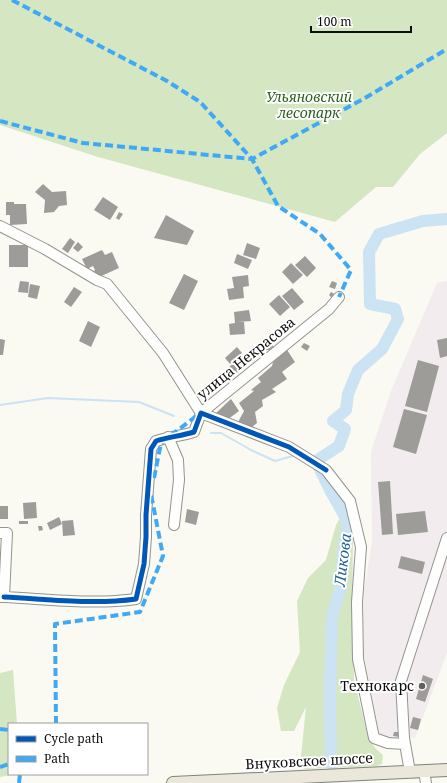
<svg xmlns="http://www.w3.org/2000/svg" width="447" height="783" viewBox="0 0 447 783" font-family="'Noto Serif',serif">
<rect width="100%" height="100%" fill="#faf9f2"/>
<path fill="#f2ecee" d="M447,281V653L415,738L382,737L380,736L363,651L364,590L372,542L371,452L391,391L437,283Z"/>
<path fill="#d4e6c2" d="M0,0H447V133L420,154L393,187H376L335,222L98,157L0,125Z
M347,506L353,540L352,610L354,680L368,737L376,749L383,755L382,764L377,766L305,769L300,766L306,707L294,731H281L277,708L284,685L300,652L297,601L308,578L326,560L336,525Z
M13,670L17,724H9V774H15L0,777V673Z"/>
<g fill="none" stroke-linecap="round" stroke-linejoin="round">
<path stroke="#cbe3f2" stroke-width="2" d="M0,405L48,398L139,402L174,416
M211,433H221L251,450L275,461L296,455"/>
<path stroke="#cbe3f2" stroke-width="12" d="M331,764L330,692L332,616L340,590L343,551L348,522L329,488L316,461L339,446L345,429L333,421L346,410L348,394L358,370L382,349L398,319L395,309L370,304L369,252L379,234L423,221L447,219"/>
</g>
<path fill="#9d9c98" d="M43,184L52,192L66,191L67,205L59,206L54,212L44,213L45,200L35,192Z
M103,197L118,207L110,220L94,210Z
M6,202H14V204H26L27,224L10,225V215H6Z
M119,212L123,214L119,220L116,218Z
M166,215L194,231L187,245L154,238Z
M70,238L75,242L68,253L62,249Z
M78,242L83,247L78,252L73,248Z
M247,243L260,248L256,259L243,255Z
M9,245H28V267H9Z
M102,250L105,255L112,252L119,268L97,278L94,271L95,270L93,266L87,269L82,259Z
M237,254L252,260L248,269L234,263Z
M305,256L316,268L307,277L295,265Z
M291,263L303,275L293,284L282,272Z
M184,274L198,281L184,310L169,303Z
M248,275L249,286L243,287L244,298L229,300L227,289L234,288L232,277Z
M20,281L29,282L28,293L18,292Z
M332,281L337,283L335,289L329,287Z
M30,284L40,286L37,299L28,297Z
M74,287L82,292L71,307L64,302Z
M292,288L304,302L294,310L282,296Z
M331,292L336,295L333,299L329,295Z
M279,295L290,307L280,316L269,304Z
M249,310L251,321L238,322H244L245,334L230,335L229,324L235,323L234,312Z
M88,321L100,327L91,347L79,341Z
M447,338V356L440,358L437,340Z
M0,339L5,340L3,355H0Z
M264,340H273V350H264Z
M304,343L310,346L307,351L301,347Z
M237,347L242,353L230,364L225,358Z
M287,350L295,362L282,372L287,379L272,389L276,392L262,400L263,406L255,412L257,423L246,432L238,422L244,411L239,403L254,391L251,390L261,382L258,378L272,366L273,362Z
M239,358L246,365L232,377L226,370Z
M418,360L439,366L427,412L405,406Z
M231,399L239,411L223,423L216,413Z
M404,409L427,415L416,454L393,447Z
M390,481L393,534L382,535L378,482Z
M36,502L37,518L24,519L23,503Z
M0,506H8V519H0Z
M187,509L199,512L196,525L185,522Z
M425,511L428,532L398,535L396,514Z
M59,517L62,524L50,530L47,523Z
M73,520L75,535L63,536L62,521Z
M19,521H28V524H19Z
M38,526H42L43,530L39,531Z
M401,556L425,562L422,574L398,568Z
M423,675L433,679L425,702L416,699Z
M413,717L421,719L418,730L410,728Z
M394,732H400V737L393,736Z"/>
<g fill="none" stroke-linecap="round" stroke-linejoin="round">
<defs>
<path id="minor" d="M0,226L45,249L97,280L107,284L163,353L201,413L329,309L339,297
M168,437L178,460L179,480L174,525
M0,533H7L4,597H0
M4,597C47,599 93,605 136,599L144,564L146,537V515L151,449L156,441C168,437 181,436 194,432L201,413L289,447L326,470L350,501L361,547L357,602L358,659L374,738L388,743L405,744
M424,771L426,783
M410,772L404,738L401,681L447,538"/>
<path id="major" d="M173,783L447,770"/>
</defs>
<use href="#minor" stroke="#949390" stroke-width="12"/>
<use href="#major" stroke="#81817d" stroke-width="14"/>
<use href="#minor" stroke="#fefefd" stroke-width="10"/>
<use href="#major" stroke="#ebe7da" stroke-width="12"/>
<path stroke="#3fa9f5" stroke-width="4" stroke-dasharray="8 4" stroke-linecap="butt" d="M12,0L167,81L197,100L202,104L252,159L278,206L320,234L351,270L339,297
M0,121L83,143L252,159L365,98L447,49
M154,478L161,443L199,414
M56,724L55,624L140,612L163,556L151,494
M0,729L9,730
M0,767L9,764
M19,783L20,774"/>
<defs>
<path id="cycleway" d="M4,597C47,599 93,605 136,599L144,564L146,537V515L151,449L156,441C168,437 181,436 194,432L201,413L289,447L326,470"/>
</defs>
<use href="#cycleway" stroke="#fff" stroke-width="8"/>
<use href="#cycleway" stroke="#0057b8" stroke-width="5"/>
</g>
<circle fill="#60605d" stroke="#fff" stroke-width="1.5" cx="422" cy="686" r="4"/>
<g text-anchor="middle" stroke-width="4" stroke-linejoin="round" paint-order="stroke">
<g font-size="14" font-style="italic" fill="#2d6122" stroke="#fff">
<text x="309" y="102">Ульяновский<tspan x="309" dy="16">лесопарк</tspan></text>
</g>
<g font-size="14" fill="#0d0d0d" stroke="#fff">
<text transform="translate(246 358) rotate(-39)" y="5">улица Некрасова</text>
<text transform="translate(309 761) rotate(-3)" y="5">Внуковское шоссе</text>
</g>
<g font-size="14" fill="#0d0d0d" stroke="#fff" text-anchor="end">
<text x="414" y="691">Технокарс</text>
</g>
<g font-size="15" font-style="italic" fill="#1f5f97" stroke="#fff">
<text transform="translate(343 560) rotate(-83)" y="5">Ликова</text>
</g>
</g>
<rect x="8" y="723" width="140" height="52" fill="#ffffff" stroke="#9e9e9e"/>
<rect x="16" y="736" width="20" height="6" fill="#0057b8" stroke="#9e9e9e"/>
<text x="44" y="743" font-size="12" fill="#0d0d0d">Cycle path</text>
<rect x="16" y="756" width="20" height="6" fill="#3fa9f5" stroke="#9e9e9e"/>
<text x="44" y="763" font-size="12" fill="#0d0d0d">Path</text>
<path d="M311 26v6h100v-6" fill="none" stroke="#0d0d0d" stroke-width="2"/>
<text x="317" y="26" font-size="12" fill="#0d0d0d" stroke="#ffffff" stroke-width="3" paint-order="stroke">100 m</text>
</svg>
